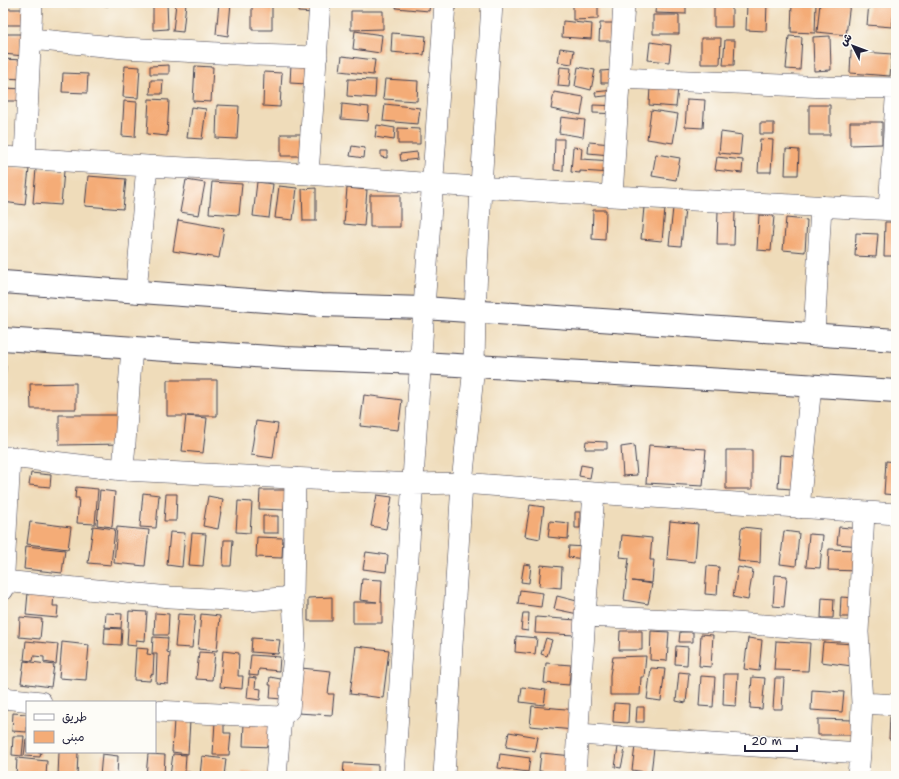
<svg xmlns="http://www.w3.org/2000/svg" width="899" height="779" viewBox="0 0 899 779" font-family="'Shantell Sans','Playpen Sans Arabic',sans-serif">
<rect width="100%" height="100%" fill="#fdfcf7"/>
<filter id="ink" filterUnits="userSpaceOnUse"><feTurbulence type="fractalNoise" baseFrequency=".025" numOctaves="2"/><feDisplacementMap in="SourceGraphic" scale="8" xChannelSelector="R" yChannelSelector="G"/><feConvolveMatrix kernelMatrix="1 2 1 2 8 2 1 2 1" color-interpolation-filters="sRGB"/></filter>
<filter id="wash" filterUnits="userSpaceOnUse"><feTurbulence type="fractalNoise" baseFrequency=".012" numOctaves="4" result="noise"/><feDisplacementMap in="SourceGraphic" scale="16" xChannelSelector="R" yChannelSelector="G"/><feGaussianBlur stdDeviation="0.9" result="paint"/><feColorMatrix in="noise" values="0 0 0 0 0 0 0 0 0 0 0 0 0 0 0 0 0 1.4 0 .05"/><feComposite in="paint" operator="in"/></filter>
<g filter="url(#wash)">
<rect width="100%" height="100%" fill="#efdcba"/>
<g id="blocks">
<path fill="#f4ac77" d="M90,3H108V6L90,4Z
M153,3H167L168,29L153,30Z
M176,3H186L183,32L173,31Z
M219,3H231L228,36L216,34Z
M252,3H272V30H252Z
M299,3H317L316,13L298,12Z
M397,3H430L429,11L396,8Z
M573,3H598V19L573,20Z
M656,3H686V14L655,13Z
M714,3H732V27H714Z
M747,3H767L766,31L746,30Z
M792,3H816L815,33L791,32Z
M820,3H850L846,35L817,32Z
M869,3H895L892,27L867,25Z
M3,9H24V25H3Z
M351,11H383V29L351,30Z
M653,15H679V34H653Z
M563,21L592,24L591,39L562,37Z
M600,23H615L614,41H599Z
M355,31L382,35L380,53L353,49Z
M392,33L426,36L424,55L391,52Z
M3,34H24V56L3,54Z
M789,36L802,37L800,70L786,69Z
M830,36L831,70L814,71L813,37Z
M701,38H721L720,64H701Z
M725,40H735L734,65H723Z
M650,42L671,45L669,62L648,60Z
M560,48L574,50L572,64L558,62Z
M851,51L892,54L890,76L850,73Z
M342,56L375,60L373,75L340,71Z
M3,59L23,60V79L3,78Z
M291,64L308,65L307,84L290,83Z
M169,65V74H150V66Z
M125,66L140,67L138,98L123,97Z
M195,66L213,67L211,102L193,101Z
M560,67L571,68L569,87L558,86Z
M578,67L595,70L591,90L575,86Z
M614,70V83H601V71Z
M264,72L282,73L280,107L263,106Z
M63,73L88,74L87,93L62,92Z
M348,79L376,80L375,98L347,96Z
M385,79L418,81L417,101L383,99Z
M151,80H163L162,94H150Z
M650,87L678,88L676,107L649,105Z
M3,88L25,89V101H3Z
M614,90V95L596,97L595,92Z
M554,92L584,97L581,115L551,109Z
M149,99L169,100L167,136L147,134Z
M687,99L705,100L703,128L685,127Z
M124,101L137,102L135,137L122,136Z
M342,104L369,107L368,121L341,119Z
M385,104L420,108L418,124L383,121Z
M217,105L239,106L237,139L216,138Z
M593,105L623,106L622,114L593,113Z
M809,105H830V135H809Z
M191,107L206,109L202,139L187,138Z
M651,110L678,114L673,143L647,139Z
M561,117L585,120L583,137L559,133Z
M850,122H882V144L850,145Z
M760,123H774V134H760Z
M377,125L395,128L394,140L375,137Z
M398,128L420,129V144H398Z
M721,132L742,135L740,155L719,153Z
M281,134H305V156H281Z
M555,139H564L563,171L554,170Z
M760,139L773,140L771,172H758Z
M589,142L611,144L610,155L588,153Z
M352,146L365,148L364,158L350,156Z
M573,147L582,148L581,159L613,161L612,173L580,171V173L571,172Z
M786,149L799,150L798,175H785Z
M381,151H387V158L381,157Z
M417,152L418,159L401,161L400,154Z
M656,154L680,158L676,180L652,176Z
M717,157L743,160L742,173L715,170Z
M3,166L29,169L25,205L3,202Z
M36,169L64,171L61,205L33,203Z
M88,176L126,179L123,209L85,206Z
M186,180L205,183L199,215L180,212Z
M212,182L242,184L239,215L209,213Z
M257,182L273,184L269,218L253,216Z
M279,186L297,188L293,220L275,218Z
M316,188V221H303L302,189Z
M347,188L367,190L364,226L344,224Z
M370,195H400V227H370Z
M644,207L665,209L662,241L641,239Z
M673,208L685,209L681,246L669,245Z
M593,210H606L605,240L592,239Z
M718,211H735L734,245H717Z
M759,215L774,216L771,251L757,250Z
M786,218L807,220L805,252L783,250Z
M178,220L224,228L219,258L173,251Z
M885,222H896V256H884Z
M856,233L878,234L876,257L855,256Z
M3,365L6,366L4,395H3Z
M167,380H217V416H187L207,418L203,453L182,451L186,416H167Z
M76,383V409H31L30,384Z
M364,395L402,400L398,430L360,426Z
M59,415H124V444L59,445Z
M256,421L278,424L273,458L251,455Z
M586,441L607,442V449H585Z
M634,445L637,475L623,476L621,447Z
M649,445L706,449L703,486L646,483Z
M726,450H752V489H726Z
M780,455L794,456L792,489L778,488Z
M886,461L896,462V495L884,494Z
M581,465L592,467L590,478L579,476Z
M31,473L51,475L50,487L29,485Z
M76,487L98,489L95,524L77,523L79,498H75Z
M100,490L115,492L112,527L97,525Z
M260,490H285L284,510L259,509Z
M143,493L159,495L156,528L140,527Z
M166,494H177L176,521H164Z
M377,495L392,497L386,529L371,526Z
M208,496L223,499L218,529L203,526Z
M238,501L252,502L250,533L236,532Z
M530,505L544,507L540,539L525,536Z
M575,512H580V528H575Z
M263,516H278V533H263Z
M550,521L569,523L568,539L548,537Z
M670,521L698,524L695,562L667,559Z
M30,522L71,527L68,549L27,544Z
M93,526L115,529L111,565L88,563Z
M117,527L149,530L145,566L114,563Z
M743,527L761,529L760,563L738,561L741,530Z
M839,527L861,529L860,546L837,544Z
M784,531L799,533L796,566L780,564Z
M170,532L185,533L182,567L167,565Z
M192,533L206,534L203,566L189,565Z
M809,534L823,535L820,568L806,567Z
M622,535L652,538L650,560H654L652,583L632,581L652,584L648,604L624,600L629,558L620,557Z
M257,537L283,538L282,558L256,557Z
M224,540H233L231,566H223Z
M26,546L65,550L62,573L24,569Z
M569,546L585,547L584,559L568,557Z
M829,549L858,550V571L828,570Z
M366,552L388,555L386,572L363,569Z
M524,564L531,565L529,583L521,582Z
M541,565L562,567L561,588L539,586Z
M707,566L719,567L717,595L705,594Z
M738,567L753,570L748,600L733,597Z
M775,575L787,576L784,607L773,606Z
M362,579L382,580L381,602H382V623H353V602H377L360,600Z
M520,590L543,593L541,607L518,604Z
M28,593L54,595L53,606H58L57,618L26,615Z
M557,596L581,602L578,614L554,609Z
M332,597V621H308V598Z
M841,597L855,598L854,617H840Z
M822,598L834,599L833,618H821Z
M129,611L147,612L145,641L136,640V646L127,645Z
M106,613L122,614L121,628L105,627Z
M155,613L169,614L168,635H154Z
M523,613H529L528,631L521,630Z
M178,614L195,615L192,648L175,647Z
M201,614L220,616L217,651L198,649Z
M20,617L42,619L40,639L19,637Z
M536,617L576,620L575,635L535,633Z
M105,628L122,629L121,645L104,644Z
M620,631H642V650H619Z
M651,631L669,632L667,661L650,660Z
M680,632H693V642H679Z
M701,634L713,635L711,667L699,666Z
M516,636L537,638L535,654L515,652Z
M153,637L168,638L167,652L170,653L168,684L156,683L157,654H152Z
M252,638L280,640L278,654L251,652Z
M546,638L552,640L547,656L541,654Z
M748,638L762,640L759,671L744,669Z
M26,641L58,644L56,664L44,662V657L34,656L33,661L24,660Z
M776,641L810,643L808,671L774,670Z
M62,642L89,645L86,680L59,678Z
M823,642L853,644L852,666L821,662Z
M356,646L389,650L383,698L350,694Z
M676,646L688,647L687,665L675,664Z
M136,648L148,649L147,654L154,655L153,675L151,674L150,681L134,680Z
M223,651L239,653L238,676H243L242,689L220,687Z
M199,652L215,653L212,680L196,679Z
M251,655L280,657L279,671L259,669L258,676L249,675Z
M646,656L644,677H641L640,695H610V675L613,657Z
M24,661L54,665L51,687L21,683Z
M546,663L571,665L569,685L544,683Z
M301,668L331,671L328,694H334L332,715L297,713Z
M651,668L665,669L661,701L647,699Z
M679,672L689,673L686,703L676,701Z
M724,674H738L736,706L723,705Z
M701,676L715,677L713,707L699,706Z
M249,677L256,678L255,688L261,689L260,700L247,698Z
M270,677L286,680L282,699L270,698L271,685H269Z
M752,677L765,678L762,709L750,708Z
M775,678H784L782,709H773Z
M522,687L546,690L544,705L520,702Z
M812,690L844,692L842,712L811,710Z
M614,703L629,704L628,723L613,722Z
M532,706L577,710L574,730L530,726Z
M637,707H644V722H636Z
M13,713L27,714V732L12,731Z
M890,717H896V739H889Z
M818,719L853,720V735H818Z
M174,720L190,721L188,754L172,752Z
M215,721L224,722V733H231L229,755H213Z
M244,723L274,724L273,747L243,746Z
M509,732L538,737L535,752L506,747Z
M13,736H24L22,756L12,755Z
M26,739H27V752H41L40,757L24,756Z
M635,746L654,748L651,773L632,770Z
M618,747L625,749L621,768L615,767Z
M59,752H78L77,776H58Z
M541,753L573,756L570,774L539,771Z
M102,754L118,756L117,776H100Z
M148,754L165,755L164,776H146Z
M173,754L186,755L185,772H190V776H170Z
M500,754L530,758L528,772L498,768Z
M202,756L226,759L224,776L200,775Z
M17,758L47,761L46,776H16Z
M344,763L378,765V776H343Z
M894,764L896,765V776H892Z
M242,772L272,774L271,776H242Z
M649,774L660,775V776H649Z"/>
</g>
</g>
<g filter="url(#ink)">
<use href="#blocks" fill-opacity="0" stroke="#413e4e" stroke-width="1"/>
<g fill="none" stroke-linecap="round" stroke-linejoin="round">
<defs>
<path id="street" d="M31,39L124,48L255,55L317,57
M619,78L827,87L896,88
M3,157L147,166L308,174L433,184L612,196L896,210
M25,158L32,3
M308,174L320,3
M612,196L624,3
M889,210L896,100
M136,292L147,166
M814,335L821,206
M3,457H10L123,470L413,484L462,483L594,493L896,514
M123,470L132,347
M799,508L811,385
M3,581L170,597L248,601L293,597
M3,590L10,457
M585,616L736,623L858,632
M3,698L41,702
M862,703L896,705
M155,711L281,717
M578,734L860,753
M276,776L281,717L289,710L295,641L293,597L295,478
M394,776L424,308L445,3
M444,776L462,483L474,366L475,311L481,187L492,3
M575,776L585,616L594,493
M858,776L860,753L862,703L858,632L864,512"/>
<path id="secondary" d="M3,282L321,305L424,308L896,340
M3,339L284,358L421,363L474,366L724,380L896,391"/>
</defs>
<use href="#street" stroke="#413e4e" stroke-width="22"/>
<use href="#secondary" stroke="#413e4e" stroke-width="24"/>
<use href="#street" stroke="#fff" stroke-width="21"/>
<use href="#secondary" stroke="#fff" stroke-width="22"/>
</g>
</g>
<rect width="899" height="779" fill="none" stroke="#fdfcf7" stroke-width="16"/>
<rect x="26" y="701" width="130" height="52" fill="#fdfcf7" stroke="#a5a5ac"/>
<rect x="34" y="714" width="20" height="6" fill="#ffffff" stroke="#a5a5ac"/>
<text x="62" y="721" font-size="12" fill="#22223b">طريق</text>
<rect x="34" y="731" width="20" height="12" fill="#f4ac77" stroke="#a5a5ac"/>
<text x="62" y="741" font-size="12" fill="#22223b">مبنى</text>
<g transform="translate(853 46) rotate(312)" stroke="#fdfcf7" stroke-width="3" paint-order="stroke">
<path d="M0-3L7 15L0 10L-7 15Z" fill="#22223b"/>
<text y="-6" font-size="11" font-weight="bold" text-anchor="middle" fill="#22223b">ش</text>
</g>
<path d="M745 745v6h52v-6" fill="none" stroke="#22223b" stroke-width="2"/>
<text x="751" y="745" font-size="12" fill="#22223b" stroke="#fdfcf7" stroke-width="3" paint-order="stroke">20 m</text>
</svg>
